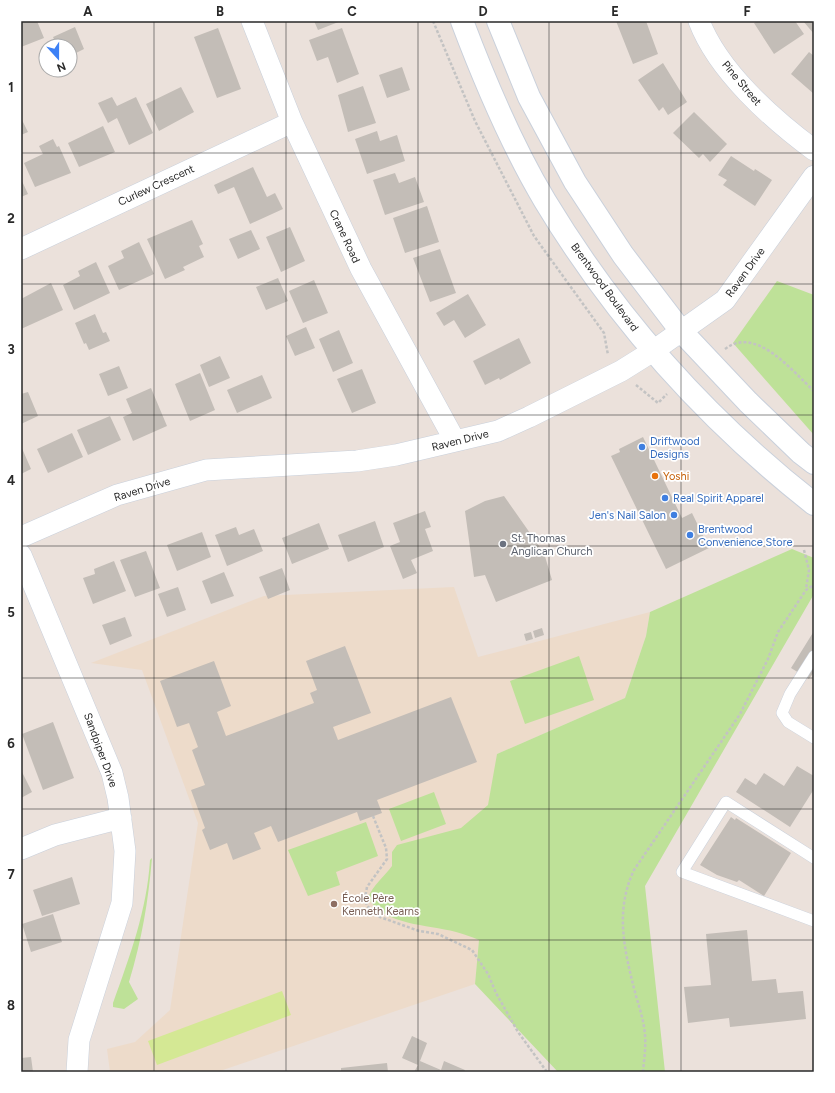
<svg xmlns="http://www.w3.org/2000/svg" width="835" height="1093" viewBox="0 0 835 1093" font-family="Figtree,sans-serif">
<rect width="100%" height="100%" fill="#ebe1db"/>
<path fill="#eddbca" d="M454,587L478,657L650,612L646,636L625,698L497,754L475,984L217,1072H110L107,1049L135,1042L170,1010L198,823L142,670L91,663L264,596Z"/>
<path fill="#bee198" d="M777,281L814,295V435L733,343Z
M792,549L814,558V594L645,886L665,1072H558L475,984L479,940C472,937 464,934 456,932C426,924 386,926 368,898C373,885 384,877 392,866V852L397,845L461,828L488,805L497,754L625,698L646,636L650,612Z
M579,656L594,700L525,724L510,681Z
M434,792L446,824L401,841L389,809Z
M366,822L378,856L336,872L340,885L308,896L288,850Z
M152,858C148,903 142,939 129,982L138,999L124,1009L113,1007V1003C130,956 147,910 150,860Z"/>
<path fill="#d4e894" d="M282,991L291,1015L157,1065L148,1041Z"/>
<path fill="#c3bdb7" d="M21,21H37L44,38L21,47Z
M314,21H341L318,30Z
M616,21H646L658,54L633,64Z
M758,21H795L804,34L774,54L754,23Z
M803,21H814V34Z
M75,27L84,49L70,56V46H57L53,37Z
M218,28L241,89L217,98L194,37Z
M342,28L359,74L337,83L328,57L317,61L309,40Z
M809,52L814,56V94L791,74Z
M663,63L687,102L668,115L663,107L659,111L638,80Z
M402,67L410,90L387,98L379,75Z
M363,86L376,123L348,132L338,95Z
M181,87L194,112L159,131L146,104Z
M112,97L117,106L136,97L153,133L129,145L117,118L108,123L98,103Z
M694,112L727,144L710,162L703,154L699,158L673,133Z
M21,118L28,132L21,135Z
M103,126L115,152L79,167L68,143Z
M377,131L380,141L397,135L405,161L367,174L355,139Z
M53,139L57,147L59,146L71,173L35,187L24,163L43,154L39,146Z
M731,156L754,171L755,169L772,180L755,206L723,185L727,180L718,175Z
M253,167L267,197L275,193L283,209L250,224L234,187L218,194L214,185Z
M395,173L399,183L415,177L424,202L385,215L373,180Z
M21,179L28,194L21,197Z
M427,206L439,242L405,253L393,218Z
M192,220L203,244L199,246L204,257L183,267L185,270L165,279L147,239Z
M290,227L305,261L281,272L266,237Z
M251,230L260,249L238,259L229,239Z
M139,242L154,274L119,290L108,266L124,258L121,251Z
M440,249L456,293L430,302L413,258Z
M96,262L110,293L74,310L63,285L80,276L78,271Z
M278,278L288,301L266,310L256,287Z
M314,280L328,313L303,323L289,291Z
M51,283L63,310L21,329V299Z
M468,294L486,325L465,338L454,320L444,326L436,313Z
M95,314L103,333L106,332L110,341L89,350L86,343L84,344L75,323Z
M306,327L315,348L295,356L286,336Z
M339,330L353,363L333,372L319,339Z
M519,338L531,363L500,380L499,378L485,385L473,361Z
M220,356L230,378L209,387L200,365Z
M119,366L128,388L108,396L99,374Z
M362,369L376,403L352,413L337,379Z
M200,373L215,410L190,421L175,384Z
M262,375L272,398L237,413L227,390Z
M151,388L167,426L133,441L123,417L132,413L126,399Z
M28,392L38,416L21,424V394Z
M110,416L121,440L88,455L77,430Z
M72,433L83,457L48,473L37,449Z
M643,437L682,518L692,513L709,548L666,569L611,456L620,452L619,449Z
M21,446L31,469L21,474Z
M504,496L544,553L552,580L496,602L485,575L474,577L465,511L485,501Z
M425,511L431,527L425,529L433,551L411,560L417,573L403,579L390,546L400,542L393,523Z
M375,521L384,547L348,562L338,535Z
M319,523L329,549L292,564L282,538Z
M236,527L239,535L254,529L263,551L227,566L215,535Z
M202,532L211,557L177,571L167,545Z
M146,551L160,588L135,597L120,560Z
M114,561L126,591L93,604L83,578L95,574L94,569Z
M282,568L290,590L268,599L259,577Z
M224,572L234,596L211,604L202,581Z
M178,587L186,610L167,617L158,594Z
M125,617L132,636L110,645L102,625Z
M542,628L544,635L535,638L533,631Z
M814,631V672L809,679L791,668Z
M531,632L533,639L526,641L524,634Z
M345,646L371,713L333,727L338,740L451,697L477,762L377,800L382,813L360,821L357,812L278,842L271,826L254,833L261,849L233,860L227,843L210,850L202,830L205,828L191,790L205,785L192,750L198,747L189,723L177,727L160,681L214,661L231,706L217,712L226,736L314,703L310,693L317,690L306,661Z
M53,722L74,778L43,790L22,734Z
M797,766L814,776V789L790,827L736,792L745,778L756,785L764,773L784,786Z
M21,770L32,792L21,798Z
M731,817L735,820L736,818L791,853L764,896L739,880L737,882L717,875L700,865Z
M72,877L80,904L42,916L33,890Z
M53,914L62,942L31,952L22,924Z
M747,930L752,981L776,979L778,993L803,991L806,1019L730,1027L729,1018L688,1023L684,987L711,985L706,934Z
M412,1036L427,1043L420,1061L441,1070L444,1061L465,1070L464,1072H414L418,1065L402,1058Z
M31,1057L33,1072H21V1058Z
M387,1063L388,1072H341V1068Z"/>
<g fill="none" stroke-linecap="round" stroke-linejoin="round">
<defs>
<path id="service" d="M814,656L790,694L782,713L788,722L814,738
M814,858L726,802L682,872L814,921"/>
<path id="minor" d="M252,21L292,122L361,269L455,441
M699,21C718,71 772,119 814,150
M21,249L292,122
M21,537L117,495L206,470L357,461L396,455L498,431L529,417L621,371L653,351L725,300L814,176
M21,555L112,773L118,798L125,851L122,903L79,1040L77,1072
M21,849L55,835L121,818"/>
<path id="secondary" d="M462,21C485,82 511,144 545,201C615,317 707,420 814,504
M498,21L529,97L575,182L623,255L681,331L748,402L801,453L814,463"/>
</defs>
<use href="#service" stroke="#c9d0db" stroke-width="12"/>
<use href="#minor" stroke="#c9d0db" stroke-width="22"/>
<use href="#secondary" stroke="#c9d0db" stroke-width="24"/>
<path stroke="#c3c3c3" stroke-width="2.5" stroke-dasharray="3 2" stroke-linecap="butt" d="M433,21L475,121L534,236L604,333L608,355
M725,349C756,325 792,371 814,391
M636,385L658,403L667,394
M804,550L809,570L806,589
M373,816L386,848L387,859L367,887L365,898L367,906L380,917L419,931L438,934L472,950L488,974L496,993L518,1032L547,1072
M643,1072C644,1060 646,1048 645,1035C644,1022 640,1009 636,996C625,953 614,912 634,870L740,714L768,659L778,632L806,590L814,585"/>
<use href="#service" stroke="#fff" stroke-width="11"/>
<use href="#minor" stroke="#fff" stroke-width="21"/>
<use href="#secondary" stroke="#fff" stroke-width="22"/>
</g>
<path fill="none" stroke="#292929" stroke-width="1" stroke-opacity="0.55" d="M154,21V1072M286,21V1072M418,21V1072M549,21V1072M681,21V1072M21,153H814M21,284H814M21,415H814M21,546H814M21,678H814M21,809H814M21,940H814"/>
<g fill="#3f7fe0" stroke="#fff" stroke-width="1.5">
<circle cx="642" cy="447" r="4"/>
<circle cx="665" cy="498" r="4"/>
<circle cx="674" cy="515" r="4"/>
<circle cx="690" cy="535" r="4"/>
</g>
<circle fill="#e8710a" stroke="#fff" stroke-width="1.5" cx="655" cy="476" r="4"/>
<circle fill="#6b7280" stroke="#fff" stroke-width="1.5" cx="503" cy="544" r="4"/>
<circle fill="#8d6e63" stroke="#fff" stroke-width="1.5" cx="334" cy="904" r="4"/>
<g text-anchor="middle" stroke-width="3.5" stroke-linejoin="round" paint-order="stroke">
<g font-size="11" fill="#292929" stroke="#fff">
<text transform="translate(742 83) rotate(50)" y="4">Pine Street</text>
<text transform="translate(156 185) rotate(-25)" y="4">Curlew Crescent</text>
<text transform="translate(345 236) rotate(65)" y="4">Crane Road</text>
<text transform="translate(745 272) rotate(-54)" y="4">Raven Drive</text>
<text transform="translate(605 287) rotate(54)" y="4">Brentwood Boulevard</text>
<text transform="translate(460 440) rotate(-14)" y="4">Raven Drive</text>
<text transform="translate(142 489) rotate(-17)" y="4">Raven Drive</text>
<text transform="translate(101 750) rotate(70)" y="4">Sandpiper Drive</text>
</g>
<g font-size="11" fill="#366cbe" stroke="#fff" text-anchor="start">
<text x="650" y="445">Driftwood<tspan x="650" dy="13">Designs</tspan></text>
<text x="673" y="502">Real Spirit Apparel</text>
<text x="666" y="519" text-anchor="end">Jen's Nail Salon</text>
<text x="698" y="533">Brentwood<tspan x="698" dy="13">Convenience Store</tspan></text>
</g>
<g font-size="11" fill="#c56008" stroke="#fff" text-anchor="start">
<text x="663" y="480">Yoshi</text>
</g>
<g font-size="11" fill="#5b616d" stroke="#fff" text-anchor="start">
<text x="511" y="542">St. Thomas<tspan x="511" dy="13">Anglican Church</tspan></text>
</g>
<g font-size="11" fill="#785e54" stroke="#fff" text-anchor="start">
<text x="342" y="902">École Père<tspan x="342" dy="13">Kenneth Kearns</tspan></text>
</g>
</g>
<rect width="835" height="1093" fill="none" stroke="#ffffff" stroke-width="44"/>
<g transform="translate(58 58) rotate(159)"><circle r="19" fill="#ffffff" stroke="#a9a9a9"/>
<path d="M0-3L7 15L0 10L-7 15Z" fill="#3d81f6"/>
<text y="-6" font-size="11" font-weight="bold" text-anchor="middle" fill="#292929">N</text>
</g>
<rect x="22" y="22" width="791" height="1049" fill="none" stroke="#292929" stroke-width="1.5"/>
<g font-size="13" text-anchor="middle" font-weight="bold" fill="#292929">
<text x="88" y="16">A</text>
<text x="220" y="16">B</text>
<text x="352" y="16">C</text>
<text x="483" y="16">D</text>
<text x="615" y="16">E</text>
<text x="747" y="16">F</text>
<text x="11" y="92">1</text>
<text x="11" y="223">2</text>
<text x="11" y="354">3</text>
<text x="11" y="485">4</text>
<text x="11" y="617">5</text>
<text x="11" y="748">6</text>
<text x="11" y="879">7</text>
<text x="11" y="1010">8</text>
</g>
</svg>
